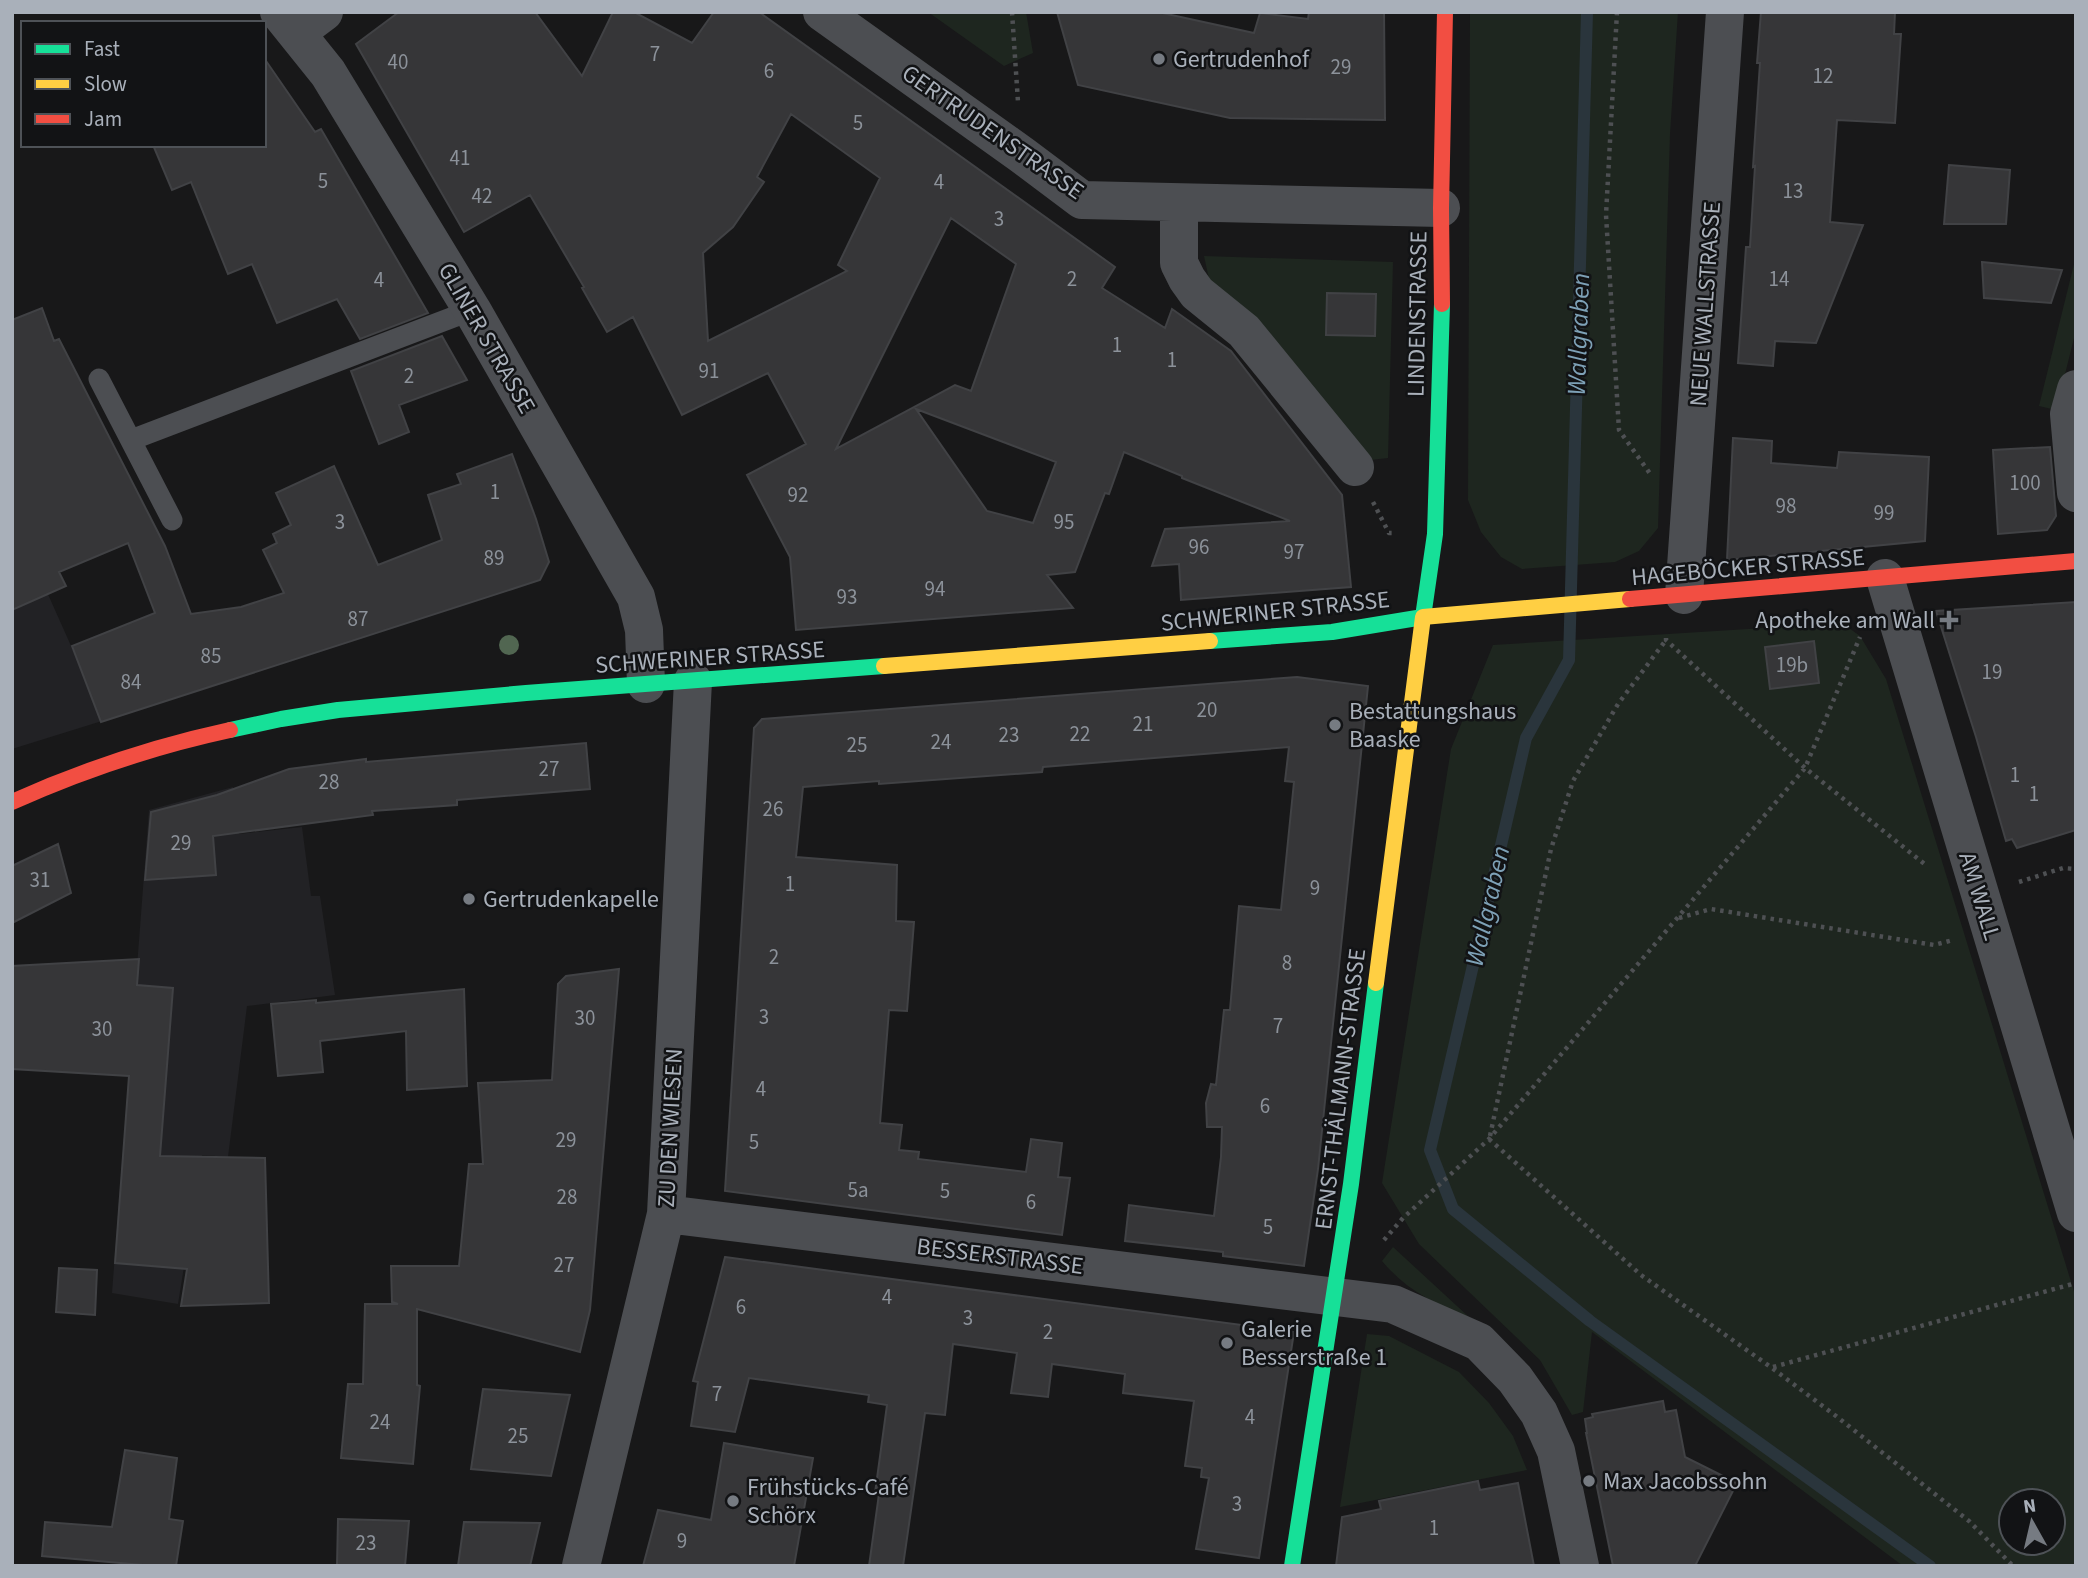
<svg xmlns="http://www.w3.org/2000/svg" width="2088" height="1578" viewBox="0 0 2088 1578" font-family="'Source Sans 3',sans-serif">
<rect width="100%" height="100%" fill="#181819"/>
<path fill="#222225" d="M12,355L26,545L80,666L102,721L12,749Z
M233,787L239,834L302,827L311,896H320L335,995L247,1006L228,1157L202,1155L178,1304L112,1293L149,810Z"/>
<path fill="#1e261f" fill-rule="evenodd" d="M928,12H1026L1033,53L1004,66Z
M1470,12H1678L1670,134L1658,528L1639,551L1615,562L1522,569L1501,557L1481,532L1468,500Z
M1204,256L1393,262L1388,458L1370,460L1209,279Z
M2076,256V330L2056,410L2039,406Z
M1842,623L1860,636L1886,679L2076,1298V1566H1903L1592,1332L1583,1412L1572,1415L1540,1360L1419,1244L1382,1183L1451,749L1493,645ZM2011,1501H2053V1543H2011Z
M1393,1247L1470,1318C1436,1305 1406,1290 1382,1261Z
M1367,1334L1389,1336L1459,1372L1489,1403L1513,1436L1527,1470L1340,1507Z"/>
<g fill="none" stroke-linecap="round" stroke-linejoin="round">
<path stroke="#2a353c" stroke-width="12" d="M1587,12L1569,660L1526,738L1430,1150L1453,1209L1590,1321L1930,1566"/>
</g>
<path fill="#363638" stroke="#414245" stroke-width="2" fill-rule="evenodd" d="M399,12H535L582,76L613,12H634L692,43L714,12H759L1115,267L1102,288L1165,328L1172,309L1231,351L1342,495L1351,587L1181,600L1179,564L1152,566L1165,529L1290,521L1182,478V476L1124,452L1109,494L1105,493L1075,572L1047,575L1073,608L796,630L790,557L747,475L806,444L768,373L682,415L633,317L607,332L582,288L584,287L530,195L464,232L356,44ZM791,114L880,178L838,265L847,271L708,341L703,253L733,227L764,182L757,177ZM951,218L1016,264L971,391L955,385L836,449ZM916,409L1056,462L1033,523L987,511Z
M1057,12H1158L1254,33L1260,13L1308,19L1309,12H1384L1385,120L1230,118L1078,85Z
M1761,12H1895L1894,34H1901L1895,123L1837,120L1830,222L1863,225L1816,343L1775,341L1773,366L1738,363L1746,247H1750L1755,166L1753,167L1760,63H1757Z
M264,58L315,132L321,129L428,313L360,339L337,299L277,323L252,264L228,274L191,182L172,190L153,145H264Z
M1949,165L2010,170L2006,224H1944Z
M1982,262L2062,270L2051,303L1984,298Z
M1327,293L1376,294L1375,336L1326,335Z
M42,308L54,341L59,339L165,546L191,614L241,607L284,593L263,550L277,543L273,534L291,525L276,493L334,466L378,565L442,540L428,495L461,484L457,474L512,454L536,519L549,562L540,580L101,722L72,646L155,613L128,543L59,572L66,586L12,610V320Z
M442,336L467,380L399,405L409,432L379,444L351,371Z
M1733,438L1772,441L1771,463L1837,468L1839,452L1929,457L1925,541L1727,560Z
M2050,447L2056,516L2047,530L1998,534L1993,450Z
M2076,602V830L2017,848L2012,839L2006,841L1976,737L1936,611Z
M1814,641L1819,683L1770,689L1765,647Z
M1297,677L1368,686L1318,1169L1304,1266L1223,1256V1252L1125,1241L1129,1205L1214,1216L1221,1157L1222,1127H1207L1206,1103L1211,1084L1216,1085L1224,1010H1230L1239,906L1281,910L1294,782L1285,781L1289,747L1043,767L1042,772L879,784V781L803,787L796,857L897,865L896,921L914,922L907,1011L889,1010L880,1123L902,1125L899,1150L919,1152L918,1159L1026,1172L1031,1139L1062,1143L1058,1177L1070,1178L1062,1235L725,1191L754,728L762,719Z
M586,743L590,789L457,800V805L372,811L373,815L213,836L216,875L145,880L151,812L217,795L289,769L366,759V762Z
M58,844L71,893L12,923V866Z
M139,959L137,985L173,988L160,1156L265,1158L269,1303L181,1306L187,1269L115,1263L129,1076L12,1069V966Z
M619,969L590,1310L580,1352L417,1309V1385L420,1386L413,1464L341,1458L348,1384H363L365,1304H398L392,1302L391,1266H459L469,1164H483L478,1083L552,1080L558,984L566,976Z
M464,989L467,1086L407,1090L406,1031L320,1041L323,1072L278,1076L271,1004L316,1000V1003Z
M725,1257L1294,1332L1259,1558L1196,1549L1209,1478L1201,1477L1202,1468L1185,1466L1194,1401L1123,1393L1125,1374L1052,1364L1048,1397L1011,1393L1017,1353L953,1344L945,1415L925,1413L903,1566H869L879,1494L875,1493L887,1405L868,1402L869,1395L749,1378L735,1432L691,1426L698,1382L693,1381Z
M59,1268L97,1270L95,1315L56,1312Z
M483,1389L570,1395L551,1476L471,1469Z
M1663,1401L1665,1412L1676,1410L1685,1457L1737,1483L1695,1566H1613L1586,1433H1587L1585,1419L1593,1417L1592,1414Z
M724,1443L813,1458L794,1566H643L658,1510L711,1520Z
M125,1450L177,1458L169,1519L183,1521L176,1566H154L42,1556L45,1522L112,1527Z
M1478,1481L1480,1490L1518,1483L1534,1566H1336L1342,1517L1381,1509L1379,1501Z
M338,1519L409,1521L405,1566H337Z
M464,1522L540,1523L530,1566H458Z"/>
<g fill="none" stroke-linecap="round" stroke-linejoin="round">
<path stroke="#4e5053" stroke-width="4.5" stroke-dasharray="3.5 5" stroke-linecap="butt" d="M1012,12L1018,102
M1617,12L1606,215L1619,430L1651,475
M1373,502L1389,533H1395
M1666,638V640L1805,768L1927,866
M2019,882L2063,868L2076,869
M1679,918L1711,909L1934,945L1953,940
M1490,1136L1551,849L1573,781L1618,704L1666,640
M1489,1139L1641,1275L1772,1368L1836,1416L1969,1521L2013,1566
M1384,1240L1403,1218L1489,1139L1805,768L1860,637
M1773,1367L2076,1283"/>
<path stroke="#4c4e52" stroke-width="21" d="M99,379L172,520
M131,440L472,310"/>
<path stroke="#4c4e52" stroke-width="38" d="M279,12L328,73L472,310L636,597L644,630L646,684
M822,12L1022,155L1082,200L1441,208
M296,33L324,12
M1179,203V263L1187,279L1197,293L1244,331L1355,467
M2076,389L2069,414L2076,493
M1885,578L2076,1213
M1684,595L1725,12
M666,1214L1393,1304L1479,1342L1515,1379L1539,1413L1556,1451L1580,1566
M581,1566L666,1214L693,681"/>
<path stroke="#16e098" stroke-width="16" d="M1210,641L1332,632L1423,617L1435,534L1442,304
M230,730L281,719L338,710L526,693L884,666
M1292,1566L1351,1184L1376,983"/>
<path stroke="#ffcf43" stroke-width="16" d="M884,666L1210,641
M1376,983L1423,617L1630,599"/>
<path stroke="#f24e42" stroke-width="16" d="M1442,304L1441,208L1445,12
M1630,599L2076,561
M12,802C81,771 156,746 230,730"/>
</g>
<circle fill="#516651" cx="509" cy="645" r="10"/>
<g fill="#767b82" stroke="#121315" stroke-width="2.5">
<circle cx="1159" cy="59" r="7"/>
<path d="M1945.5 609.5h7v7h7v7h-7v7h-7v-7h-7v-7h7z"/>
<circle cx="1335" cy="725" r="7"/>
<circle cx="469" cy="899" r="7"/>
<circle cx="1227" cy="1343" r="7"/>
<circle cx="1589" cy="1481" r="7"/>
<circle cx="733" cy="1501" r="7"/>
</g>
<g text-anchor="middle" stroke-width="5" stroke-linejoin="round" paint-order="stroke">
<g font-size="21" fill="#8c929a">
<text x="655" y="61">7</text>
<text x="398" y="69">40</text>
<text x="1341" y="74">29</text>
<text x="769" y="78">6</text>
<text x="1823" y="83">12</text>
<text x="858" y="130">5</text>
<text x="460" y="165">41</text>
<text x="323" y="188">5</text>
<text x="939" y="189">4</text>
<text x="1793" y="198">13</text>
<text x="482" y="203">42</text>
<text x="999" y="226">3</text>
<text x="1072" y="286">2</text>
<text x="1779" y="286">14</text>
<text x="379" y="287">4</text>
<text x="1117" y="352">1</text>
<text x="1172" y="367">1</text>
<text x="709" y="378">91</text>
<text x="409" y="383">2</text>
<text x="2025" y="490">100</text>
<text x="495" y="499">1</text>
<text x="798" y="502">92</text>
<text x="1786" y="513">98</text>
<text x="1884" y="520">99</text>
<text x="340" y="529">3</text>
<text x="1064" y="529">95</text>
<text x="1199" y="554">96</text>
<text x="1294" y="559">97</text>
<text x="494" y="565">89</text>
<text x="935" y="596">94</text>
<text x="847" y="604">93</text>
<text x="358" y="626">87</text>
<text x="211" y="663">85</text>
<text x="1792" y="672">19b</text>
<text x="1992" y="679">19</text>
<text x="131" y="689">84</text>
<text x="1207" y="717">20</text>
<text x="1143" y="731">21</text>
<text x="1080" y="741">22</text>
<text x="1009" y="742">23</text>
<text x="941" y="749">24</text>
<text x="857" y="752">25</text>
<text x="549" y="776">27</text>
<text x="2015" y="782">1</text>
<text x="329" y="789">28</text>
<text x="2034" y="801">1</text>
<text x="773" y="816">26</text>
<text x="181" y="850">29</text>
<text x="40" y="887">31</text>
<text x="790" y="891">1</text>
<text x="1315" y="895">9</text>
<text x="774" y="964">2</text>
<text x="1287" y="970">8</text>
<text x="764" y="1024">3</text>
<text x="585" y="1025">30</text>
<text x="1278" y="1033">7</text>
<text x="102" y="1036">30</text>
<text x="761" y="1096">4</text>
<text x="1265" y="1113">6</text>
<text x="566" y="1147">29</text>
<text x="754" y="1149">5</text>
<text x="858" y="1197">5a</text>
<text x="945" y="1198">5</text>
<text x="567" y="1204">28</text>
<text x="1031" y="1209">6</text>
<text x="1268" y="1234">5</text>
<text x="564" y="1272">27</text>
<text x="887" y="1304">4</text>
<text x="741" y="1314">6</text>
<text x="968" y="1325">3</text>
<text x="1048" y="1339">2</text>
<text x="717" y="1401">7</text>
<text x="1250" y="1424">4</text>
<text x="380" y="1429">24</text>
<text x="518" y="1443">25</text>
<text x="1237" y="1511">3</text>
<text x="1434" y="1535">1</text>
<text x="682" y="1548">9</text>
<text x="366" y="1550">23</text>
</g>
<g font-size="24" fill="#a9b0ba" stroke="#121315" text-anchor="start">
<text x="1173" y="67">Gertrudenhof</text>
<text x="1935" y="628" text-anchor="end">Apotheke am Wall</text>
<text x="1349" y="719">Bestattungshaus<tspan x="1349" dy="28">Baaske</tspan></text>
<text x="483" y="907">Gertrudenkapelle</text>
<text x="1241" y="1337">Galerie<tspan x="1241" dy="28">Besserstraße 1</tspan></text>
<text x="1603" y="1489">Max Jacobssohn</text>
<text x="747" y="1495">Frühstücks-Café<tspan x="747" dy="28">Schörx</tspan></text>
</g>
<g font-size="24" fill="#a9b0ba" stroke="#121315">
<text transform="translate(993 132) rotate(35)" y="8">GERTRUDENSTRASSE</text>
<text transform="translate(1705 304) rotate(-86)" y="8">NEUE WALLSTRASSE</text>
<text transform="translate(1417 314) rotate(-89)" y="8">LINDENSTRASSE</text>
<text transform="translate(487 338) rotate(60)" y="8">GLINER STRASSE</text>
<text transform="translate(1748 567) rotate(-5)" y="8">HAGEBÖCKER STRASSE</text>
<text transform="translate(1275 611) rotate(-6)" y="8">SCHWERINER STRASSE</text>
<text transform="translate(710 657) rotate(-4)" y="8">SCHWERINER STRASSE</text>
<text transform="translate(1980 896) rotate(73)" y="8">AM WALL</text>
<text transform="translate(1340 1089) rotate(-83)" y="8">ERNST-THÄLMANN-STRASSE</text>
<text transform="translate(670 1128) rotate(-87)" y="8">ZU DEN WIESEN</text>
<text transform="translate(1000 1256) rotate(7)" y="8">BESSERSTRASSE</text>
</g>
<g font-size="26" font-style="italic" fill="#7ea1b7" stroke="#121315">
<text transform="translate(1578 334) rotate(-88)" y="9">Wallgraben</text>
<text transform="translate(1487 906) rotate(-77)" y="9">Wallgraben</text>
</g>
</g>
<rect width="2088" height="1578" fill="none" stroke="#a9b0ba" stroke-width="28"/>
<rect x="21" y="21" width="245" height="126" fill="#121315" stroke="#4e5257" stroke-width="2"/>
<rect x="35" y="44" width="35" height="10" fill="#16e098" stroke="#4e5257" stroke-width="2"/>
<text x="84" y="56" font-size="21" fill="#a9b0ba">Fast</text>
<rect x="35" y="79" width="35" height="10" fill="#ffcf43" stroke="#4e5257" stroke-width="2"/>
<text x="84" y="91" font-size="21" fill="#a9b0ba">Slow</text>
<rect x="35" y="114" width="35" height="10" fill="#f24e42" stroke="#4e5257" stroke-width="2"/>
<text x="84" y="126" font-size="21" fill="#a9b0ba">Jam</text>
<g transform="translate(2032 1522) rotate(352)"><circle r="33" fill="#121315" stroke="#4e5257" stroke-width="2"/>
<path d="M0-5L12 26L0 18L-12 26Z" fill="#767b82"/>
<text y="-10" font-size="19" font-weight="bold" text-anchor="middle" fill="#a9b0ba">N</text>
</g>
</svg>
